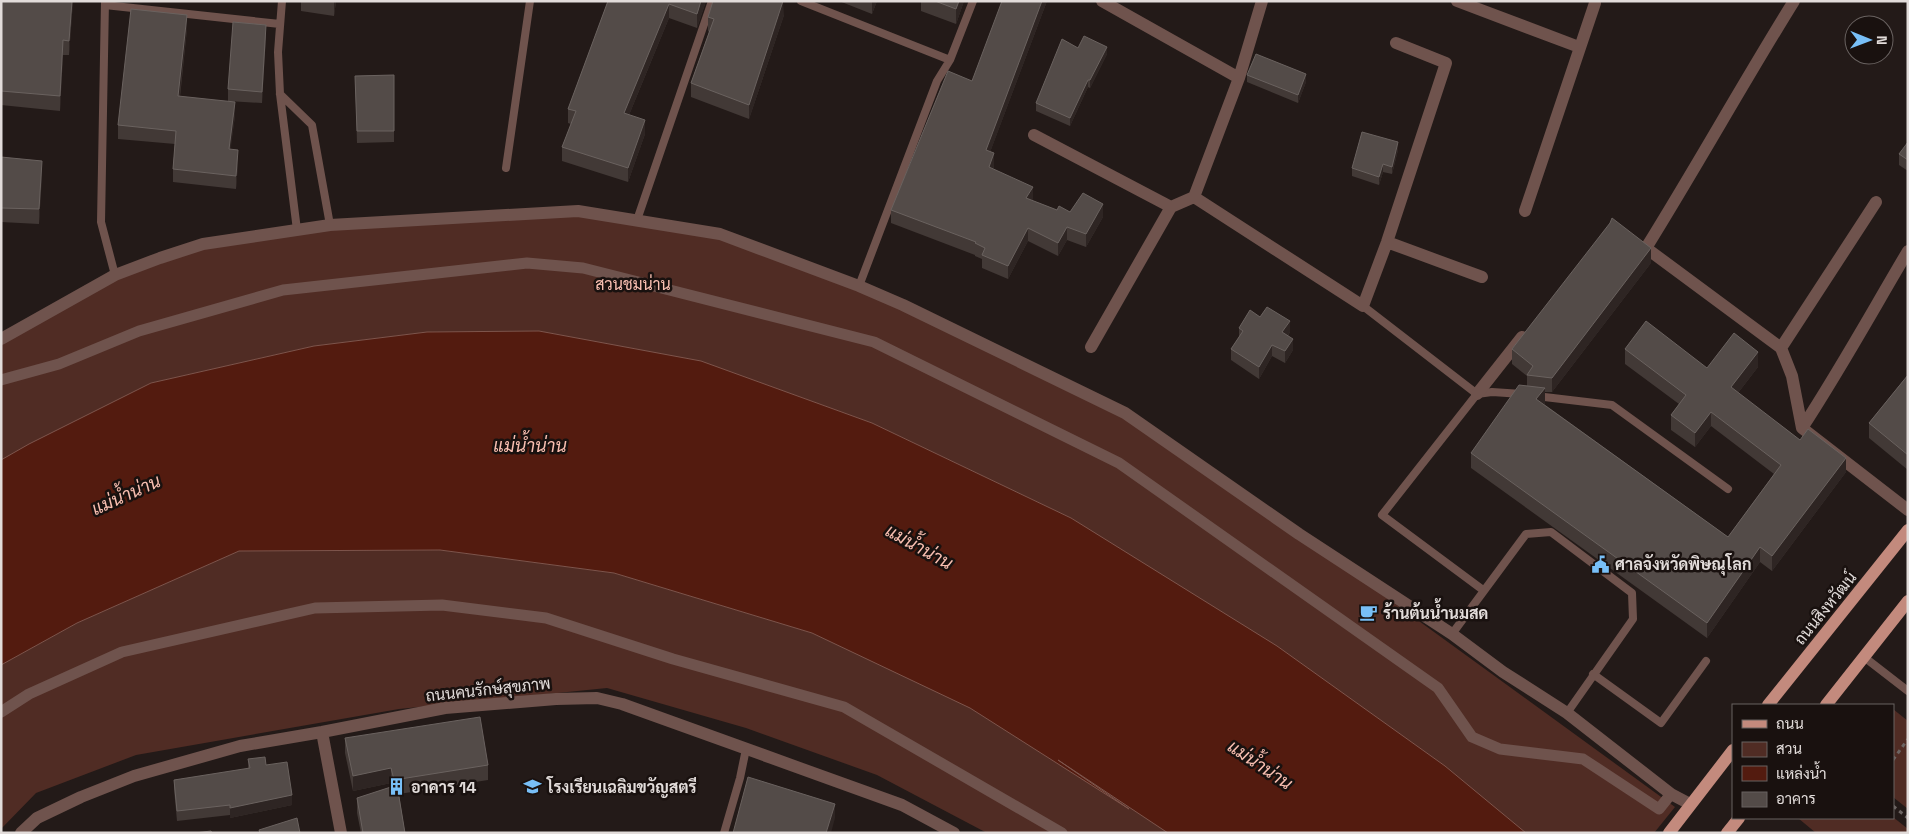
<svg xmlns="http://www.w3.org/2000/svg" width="1909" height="834" viewBox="0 0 1909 834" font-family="'Space Grotesk',Sarabun,sans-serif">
<rect width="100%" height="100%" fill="#231a18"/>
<path fill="#502c24" d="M578,211L733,238L859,286L1125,413L1299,534L1675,807L1654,833H1518L1071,518L872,423L700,361L539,331L427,332L314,346L151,383L1,460V339L115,275L203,244L330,225Z
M440,550L614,573L812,633L995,718L1191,833H987L877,775L746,728L607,688L399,709L136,755L36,793L1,829V665L77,623L239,551Z
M1893,709L1908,721V809L1893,797Z
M1893,817L1908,829V833H1816L1798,818Z"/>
<path fill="#531b0f" stroke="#7e554c" d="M539,331L701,361L872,423L1071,518L1277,646L1445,766L1526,833H1168L1058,760L1129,809L970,708L812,633L614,573L440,550L239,551L77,623L1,665V460L29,444L151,383L314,346L427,332Z"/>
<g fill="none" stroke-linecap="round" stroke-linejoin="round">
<path stroke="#6c6462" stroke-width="3" stroke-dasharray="4 4" stroke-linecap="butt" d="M1893,760L1908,739
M1893,806L1908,818"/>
<path stroke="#6f534d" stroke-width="8" d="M105,1L101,222L115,275
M282,1L278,52L280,94L297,230
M801,1L950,60
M105,5L280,24
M280,94L312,125L330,225
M506,168L530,1
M637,220L712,1
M859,286L937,81L950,60L973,1
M1363,306L1477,394L1492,392L1522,394
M1477,394L1382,515L1483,590
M1536,396L1612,405L1728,489
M1452,634L1526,534L1551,532L1632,593L1633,619L1567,713
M1864,657L1908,691
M1593,674L1661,723L1706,661
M724,833L740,778L746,749"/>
<path stroke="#6f534d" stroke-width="11" d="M1,380L59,364L139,331L283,290L527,263L583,268L874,342L1119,463L1438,688L1472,737L1500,749L1583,759L1659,809L1671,794
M1,712L29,694L122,652L315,608L442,605L546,618L673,659L844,707L1062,833"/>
<path stroke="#6f534d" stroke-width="12" d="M1102,1L1239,78
M1457,1L1579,47
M1794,1C1743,83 1697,166 1646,248L1781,348L1792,376L1802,428L1908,510
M1034,135L1171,207
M1194,197L1363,306L1387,242L1446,63L1396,43
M1525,211L1595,3
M1387,242L1482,277
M1,339L115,275L160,258L203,244L330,225L578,211L720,234L859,286L903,305L1125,413L1299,534L1452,634L1503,672L1567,713L1671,794L1690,804
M1091,347L1171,207L1194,197L1239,78L1262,1
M1781,348L1876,202
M1477,394L1522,337
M1802,428C1840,370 1873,310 1908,251"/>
<path stroke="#6f534d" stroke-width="12" d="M322,732L341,833
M21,833L37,818L81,797L134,776L240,746L322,732L445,708L556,699L597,698L622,704L902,805L954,833"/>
<path stroke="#c38a7d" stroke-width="12" d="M1768,705L1908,530
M1826,705L1908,601
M1669,833L1733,750
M1727,833L1739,818"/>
</g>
<path fill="#423936" d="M1,1H73L69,55H63L60,111L1,105Z
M301,1H336L334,16L301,11Z
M608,1H706L697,28L669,18L629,115L645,134L628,182L562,161V147L571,124L568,123V109Z
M839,1H877L872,14Z
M921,1H964L956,24L921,11Z
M1047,1L990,152L994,166L993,169L1033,200V201L1057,210L1070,212L1103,217L1086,247L1067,240L1058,256L1028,241L1008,279L982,268V259L975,256V255L891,223V210L972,81Z
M784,15L749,119L691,97V83L709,32L708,31V17Z
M187,29L180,97L235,116L230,150L238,164L236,189L173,182V169L175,144L118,139V125Z
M266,36L262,103L228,101V89Z
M1078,48L1107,54L1090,88L1088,87L1070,126L1036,111V103Z
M394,75V142L357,143L355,76Z
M1247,75L1306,82L1298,103L1247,82Z
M1908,142V171L1899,165V154Z
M1398,150L1392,174L1383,172L1379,185L1352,176V168Z
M1,157L42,175L39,224L1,222Z
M1651,263L1552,392H1545V403L1544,404L1728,537L1774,474L1711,426L1695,447L1671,430V415L1679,404L1625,364V349L1707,368L1758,367L1738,393L1800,440L1846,472L1772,571L1760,562L1707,638L1471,468V453L1527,386V376L1512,364V349Z
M1260,317L1290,332L1288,336L1293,350L1285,363L1272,356L1259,379L1231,360V349L1239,337V328Z
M1908,375V470L1869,438V423Z
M345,738L488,765V780L399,794L405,833H361L357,813V798L392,787L391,783L353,791L345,753Z
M248,759L266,765L292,805L230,818V815L177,821L174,789V780L248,769Z"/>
<path fill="#2e2523" d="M72,1H73L69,55V41Z
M334,1H336L334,16Z
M701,1H706L697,28V14Z
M783,1L784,15L749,119V105Z
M872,1H877L872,14Z
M959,1H964L956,24V9Z
M1042,1H1047L986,163V150Z
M669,4V18L624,127V113Z
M187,15V29L178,110V96Z
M266,25V36L262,103V92Z
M63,40V55L60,111V96Z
M1107,47V54L1090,88V80Z
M1306,74V82L1298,103V95Z
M1088,80V87L1070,126V118Z
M235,102V116L229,163V149Z
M645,120V134L628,182V168Z
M1398,142V150L1392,174V167Z
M238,150V164L236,189V176Z
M994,153V166L989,180V167Z
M42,161V175L39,224V209Z
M1383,164V172L1379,185V177Z
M1033,187V200L1026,211V198Z
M1103,204V217L1086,247V234Z
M1067,227V240L1058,256V243Z
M1028,228V241L1008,279V266Z
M1651,248V263L1552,392V378Z
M1290,321V332L1282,344V332Z
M1293,339V350L1285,363V351Z
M1272,345V356L1259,379V367Z
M1758,352V367L1731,402V387Z
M1545,388V403L1536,414V399Z
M1711,412V426L1695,447V433Z
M1846,458V472L1772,571V556Z
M1760,547V562L1707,638V623Z
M391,768V783L353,791V776Z
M292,795V805L230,818V808Z
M835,804V818L831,833H826Z"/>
<path fill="#534b48" stroke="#6a625f" d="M1,1H72L69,41L63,40L60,96L1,91Z
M608,1H701L697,14L669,4L624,113L645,120L628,168L562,147L576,111L568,109Z
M713,1H783L749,105L691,83L714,19L708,17Z
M935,1H959L956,9Z
M1002,1H1042L986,150L994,153L989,167L1033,187L1026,198L1057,210L1059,206L1070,212L1083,193L1103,204L1086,234L1067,227L1058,243L1028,228L1008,266L982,255L985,248L975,243L976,242L891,210L948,71L972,81Z
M131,9L187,15L178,96L235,102L229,149L238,150L236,176L173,169L176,131L118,125Z
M233,22L266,25L262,92L228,89Z
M1084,36L1107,47L1090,80H1088L1070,118L1036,103L1062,39L1078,48Z
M1256,54L1306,74L1298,95L1247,75Z
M394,75V131H357L355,76Z
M1362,132L1398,142L1392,167L1383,164L1379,177L1352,168Z
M1908,142V160L1899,154Z
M1,157L42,161L39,209L1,208Z
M1612,218L1651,248L1552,378L1527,375L1533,366L1512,349L1610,223Z
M1267,307L1290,321L1282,332L1293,339L1285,351L1272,345L1259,367L1231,349L1243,331L1239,328L1250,310L1260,317Z
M1646,321L1707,368L1734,333L1758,352L1731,387L1800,440L1808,429L1846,458L1772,556L1760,547L1707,623L1471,453L1519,385L1545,388L1536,399L1728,537L1781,465L1711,412L1695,433L1671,415L1686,395L1625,349Z
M1908,375V455L1869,423Z
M480,717L488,765L394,780L391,768L353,776L345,738Z
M265,757L266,765L287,762L292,795L230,808V805L177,811L174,780L250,768L248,759Z
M748,777L835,804L826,833H733Z
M397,785L405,833H363L357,798Z
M297,818L300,833H260L259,830Z
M211,831L212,833H195Z"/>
<defs>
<symbol id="civic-bare" viewBox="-9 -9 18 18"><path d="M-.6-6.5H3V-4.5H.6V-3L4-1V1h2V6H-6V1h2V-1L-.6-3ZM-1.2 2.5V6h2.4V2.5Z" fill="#78bff7" stroke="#19110f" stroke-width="2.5" paint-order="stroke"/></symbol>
<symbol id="cafe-bare" viewBox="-9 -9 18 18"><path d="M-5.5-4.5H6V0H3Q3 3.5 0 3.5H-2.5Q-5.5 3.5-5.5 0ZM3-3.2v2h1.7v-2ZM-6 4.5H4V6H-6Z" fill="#78bff7" stroke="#19110f" stroke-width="2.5" paint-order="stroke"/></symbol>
<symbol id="building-bare" viewBox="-9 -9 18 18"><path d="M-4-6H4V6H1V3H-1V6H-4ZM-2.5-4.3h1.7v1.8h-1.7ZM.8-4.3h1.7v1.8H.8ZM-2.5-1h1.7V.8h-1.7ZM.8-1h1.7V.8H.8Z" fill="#78bff7" stroke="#19110f" stroke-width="2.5" paint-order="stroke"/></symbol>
<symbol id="school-bare" viewBox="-9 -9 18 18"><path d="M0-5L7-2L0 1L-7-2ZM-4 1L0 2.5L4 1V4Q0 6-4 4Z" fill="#78bff7" stroke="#19110f" stroke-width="2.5" paint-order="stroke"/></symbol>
</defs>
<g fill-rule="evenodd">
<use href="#civic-bare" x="1588" y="552" width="25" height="25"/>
<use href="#cafe-bare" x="1356" y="600" width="25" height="25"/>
<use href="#building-bare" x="384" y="774" width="25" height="25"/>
<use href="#school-bare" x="520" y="774" width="25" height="25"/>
</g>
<g text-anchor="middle" stroke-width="5" stroke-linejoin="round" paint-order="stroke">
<g font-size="16" fill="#fac0b2" stroke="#19110f">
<text x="633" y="290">สวนชมน่าน</text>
</g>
<g font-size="16" font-weight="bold" fill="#e2dcda" stroke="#19110f" text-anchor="start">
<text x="1615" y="570">ศาลจังหวัดพิษณุโลก</text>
<text x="1383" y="619">ร้านต้นน้ำนมสด</text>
<text x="411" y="793">อาคาร 14</text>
<text x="547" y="793">โรงเรียนเฉลิมขวัญสตรี</text>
</g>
<g font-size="16" fill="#e2dcda" stroke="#19110f">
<text transform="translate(1825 608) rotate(-51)" y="6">ถนนสิงหวัฒน์</text>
<text transform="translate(488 689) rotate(-6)" y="6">ถนนคนรักษ์สุขภาพ</text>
</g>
<g font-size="18" font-style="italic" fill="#f8beb0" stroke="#19110f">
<text x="530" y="452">แม่น้ำน่าน</text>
<text transform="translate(126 495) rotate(-24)" y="6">แม่น้ำน่าน</text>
<text transform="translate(919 547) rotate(29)" y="6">แม่น้ำน่าน</text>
<text transform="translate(1260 765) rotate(34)" y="6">แม่น้ำน่าน</text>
</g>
</g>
<rect width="1909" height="834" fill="none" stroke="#e2dcda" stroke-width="5"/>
<rect x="1732" y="704" width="162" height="115" fill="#19110f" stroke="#696260"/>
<rect x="1742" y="720" width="25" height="8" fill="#c38a7d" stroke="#696260"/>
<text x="1776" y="729" font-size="15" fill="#e2dcda">ถนน</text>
<rect x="1742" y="742" width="25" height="15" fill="#502c24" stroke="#696260"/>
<text x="1776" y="754" font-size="15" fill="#e2dcda">สวน</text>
<rect x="1742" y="766" width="25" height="15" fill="#531b0f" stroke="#696260"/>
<text x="1776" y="779" font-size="15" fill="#e2dcda">แหล่งน้ำ</text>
<rect x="1742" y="792" width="25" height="15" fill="#534b48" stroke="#696260"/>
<text x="1776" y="804" font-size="15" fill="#e2dcda">อาคาร</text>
<g transform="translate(1869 40) rotate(91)"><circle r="24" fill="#19110f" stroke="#696260"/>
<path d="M0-4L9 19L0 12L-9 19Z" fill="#78bff7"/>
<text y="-8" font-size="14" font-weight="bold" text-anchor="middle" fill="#e2dcda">N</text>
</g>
</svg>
